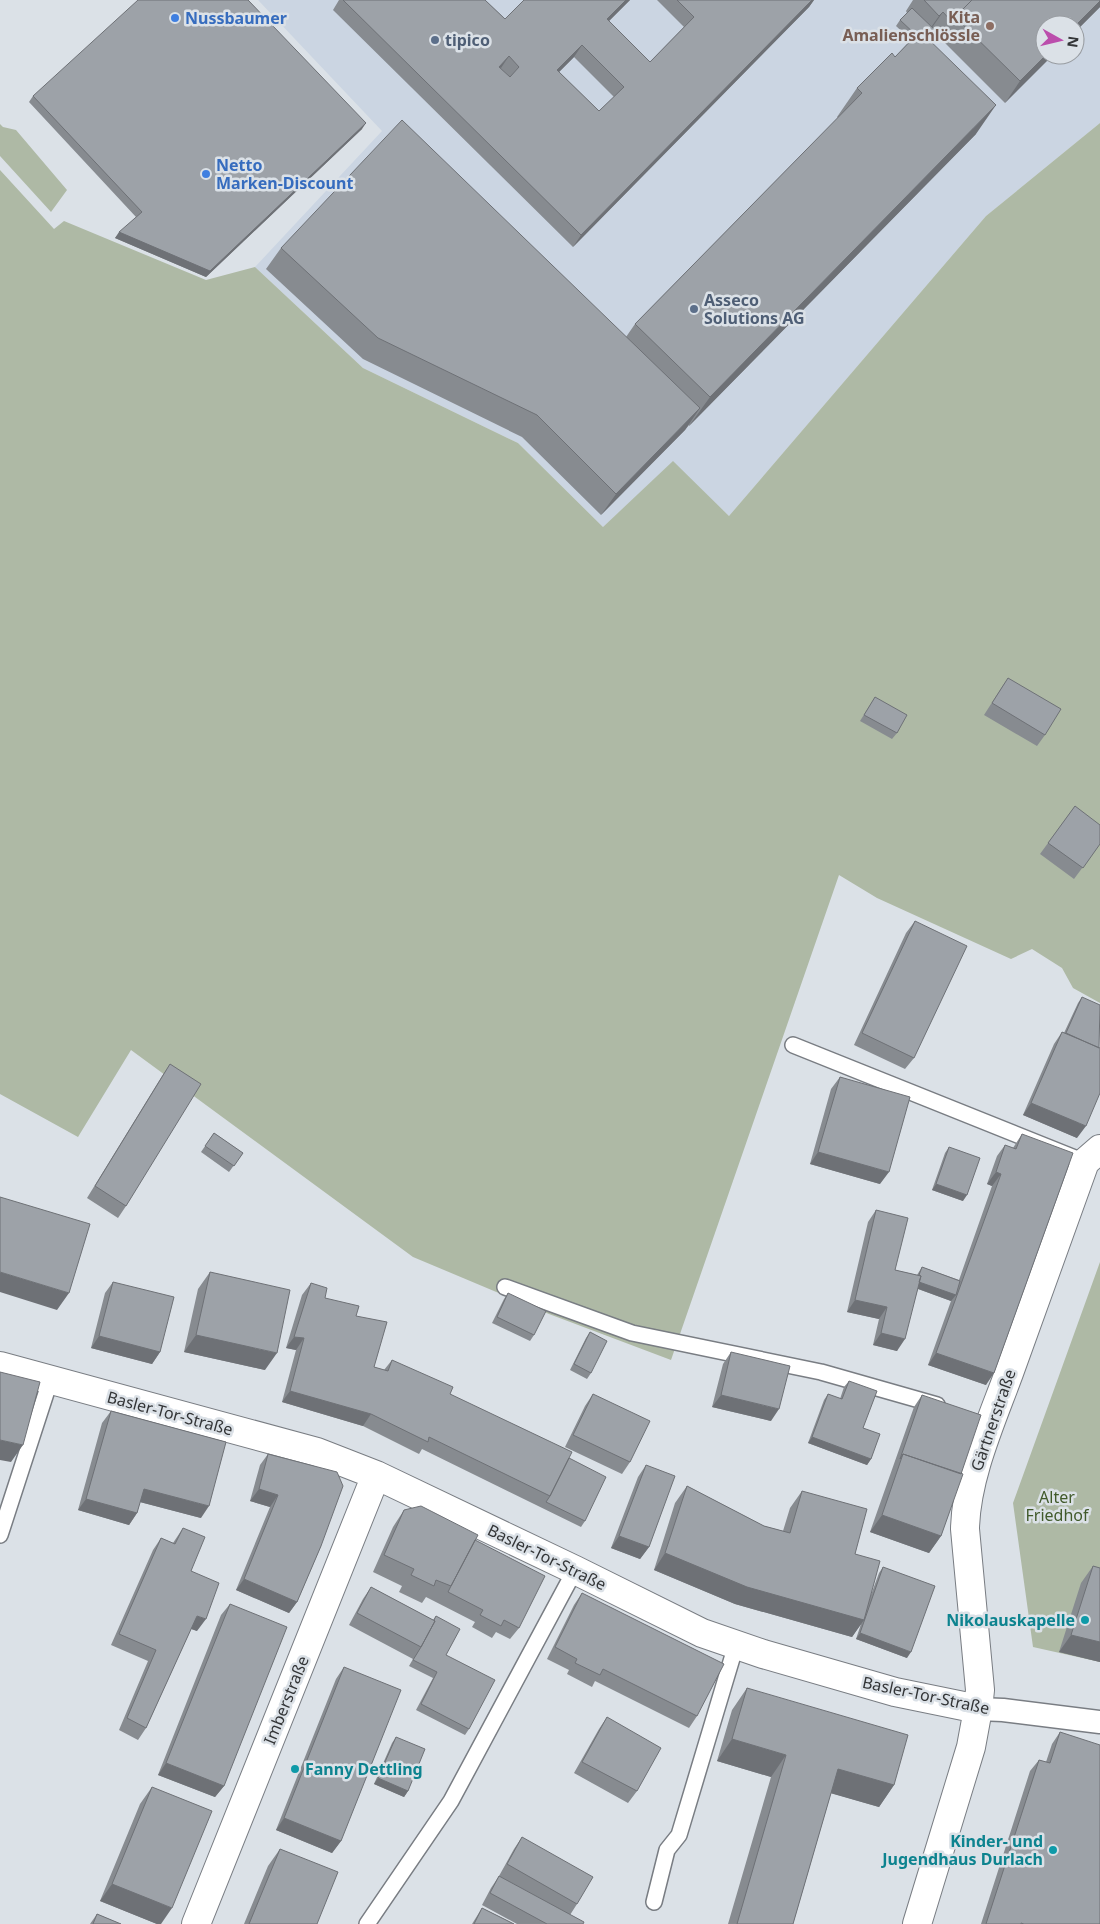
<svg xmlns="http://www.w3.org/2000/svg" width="1100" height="1924" viewBox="0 0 1100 1924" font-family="'Noto Sans',sans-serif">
<rect width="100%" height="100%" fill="#dbe1e7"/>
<path fill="#cbd5e2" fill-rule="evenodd" d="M258,0H1100V123L986,216L729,516L673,462L603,527L518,443L363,368L255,267L382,131ZM1045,25H1075V55H1045Z"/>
<path fill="#aeb9a5" d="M1100,123V1003L1073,988L1062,968L1032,949L1011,959L877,898L839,875L671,1360L549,1314L413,1257L131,1050L78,1137L0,1094V170L54,229L64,221L206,280L255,267L363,368L518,443L603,527L673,461L729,516L986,216Z
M0,124L3,127L16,130L67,190L51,212L0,156Z
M1100,1262V1662L1033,1647L1013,1503Z"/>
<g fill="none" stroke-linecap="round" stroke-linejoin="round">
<defs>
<path id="service" d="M793,1045L1085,1162
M505,1287L632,1333L821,1372L937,1405
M0,1535L50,1381
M654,1902L667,1850L679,1835L736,1645
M367,1924L451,1801L575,1570"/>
<path id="pedestrian" d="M978,1709L1003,1710L1100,1722"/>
<path id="minor" d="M0,1366L317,1452L376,1475L575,1570L702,1633L763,1654L895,1692L978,1709
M196,1924L376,1475
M917,1924L971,1747L978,1709L980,1690L965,1529C966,1477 991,1422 1009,1373C1034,1303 1060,1232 1085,1162L1100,1149"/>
</defs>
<use href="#service" stroke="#797d83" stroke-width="18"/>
<use href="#pedestrian" stroke="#797d83" stroke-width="25"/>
<use href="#minor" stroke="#797d83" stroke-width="30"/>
<use href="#service" stroke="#fff" stroke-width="15"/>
<use href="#pedestrian" stroke="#fff" stroke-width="22"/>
<use href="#minor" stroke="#fff" stroke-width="28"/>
</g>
<path fill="#878b90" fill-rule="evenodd" d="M339,0H485L505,19L524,0H630L609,21L650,62L684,27L657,0H814L809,7L573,247L333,10ZM574,57L614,97L599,111L559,72Z
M913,0H1100V7L1075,32L1045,55L1005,103L935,33L929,40L976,134L689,426V425L685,430L601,515L522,437L363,359L266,269L281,248L626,337L635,324L838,118L837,117L857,88L895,57L911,40L896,26L900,20L907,13L906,11Z
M33,96L362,129L206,277L115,238L136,217L29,102Z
M1008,678L1045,735L1037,746L984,715L1000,690Z
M875,697L897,733L892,739L860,721Z
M1075,806L1100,844L1074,879L1040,854Z
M915,921L914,1058L905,1069L854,1045L906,933Z
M1082,997L1077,1138L1023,1115L1054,1044L1062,1032L1064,1033L1078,1003Z
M170,1064L126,1206L118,1218L87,1198L162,1076Z
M840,1077L880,1184L810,1164L831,1089Z
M214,1133L243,1153L229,1172L201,1152Z
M1022,1134L986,1385L928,1365L951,1301L918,1289L897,1351L873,1345L879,1319L847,1312L868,1222L876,1210L895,1270L917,1275L922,1267L959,1280L992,1186L987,1184L997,1156L1005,1145L1013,1148Z
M949,1147L963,1201L932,1190L945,1153Z
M210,1272L265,1370L184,1352L198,1289Z
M113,1282L160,1352L152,1364L91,1348L105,1293Z
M311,1283L325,1298L356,1316L374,1367L384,1370L392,1360L450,1394L569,1458L585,1521L581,1527L422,1449L419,1454L363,1426L282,1402L296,1350L286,1348L302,1295Z
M508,1293L534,1335L530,1341L492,1323L504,1299Z
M590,1332L591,1373L587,1379L570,1370L586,1338Z
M731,1352L771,1421L712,1407L723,1364Z
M849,1381L863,1428L871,1459L867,1465L808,1443L824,1400L828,1394L840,1399L844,1387Z
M593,1394L630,1462L622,1474L565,1447L585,1406Z
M922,1395L961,1474L941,1536L929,1553L870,1532L914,1407Z
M111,1411L201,1518L140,1502L137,1513L129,1525L78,1510L102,1423Z
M268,1454L321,1546L297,1602L289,1613L236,1590L270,1507L250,1501L260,1465Z
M646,1465L649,1547L640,1559L611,1548L638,1477Z
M687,1486L764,1526L783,1531L790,1508L802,1491L855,1554L868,1603L879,1573L883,1567L907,1658L856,1639L861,1624L852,1637L735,1604L654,1570L675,1503Z
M404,1510L475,1540L519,1628L510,1639L496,1632L492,1638L472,1627L475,1622L426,1597L422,1603L399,1592L402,1586L373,1572L393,1527Z
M183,1528L191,1571L197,1631L191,1629L146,1728L138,1740L119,1730L148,1661L111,1645L153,1550L161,1538L173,1543Z
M1093,1566L1100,1568V1662L1059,1652L1081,1583Z
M371,1587L433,1620L436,1616L446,1655L469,1729L465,1735L416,1710L433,1678L409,1666L413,1659L349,1625L363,1599Z
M582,1593L697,1716L689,1728L595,1681L592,1687L567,1674L569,1670L547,1659L574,1605Z
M230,1604L224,1786L215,1797L158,1775L221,1615Z
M344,1667L341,1841L332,1853L276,1830L336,1679Z
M747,1688L894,1785L879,1807L831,1793L793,1924H728L771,1777L717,1761L732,1710Z
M607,1717L637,1791L628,1803L574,1773L599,1729Z
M1060,1732L1100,1924H981L1030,1771L1039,1760L1046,1762L1052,1744Z
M396,1737L408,1791L404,1797L374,1784L392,1743Z
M152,1787L161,1924H157L100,1901L140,1804Z
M522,1837L577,1904L570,1915L583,1924H517L482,1905L491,1888L499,1876L514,1849Z
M280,1849L317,1924H244L268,1866Z
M482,1908L514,1924H472Z
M97,1914L121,1924H90Z"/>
<path fill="#6e7176" d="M626,0H630L599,31L607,19Z
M812,0H814L809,7L573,247L581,235Z
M1100,1V7L1075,32V26Z
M943,12L931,29L927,33L939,16Z
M582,45L574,57L549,82L557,70Z
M1046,55H1053L1005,103L1020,81Z
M509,56L501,68L499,67Z
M996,105L976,134L689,426L710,397Z
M366,123L362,129L206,277L115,238L119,232Z
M700,408L685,430L601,515L616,494Z
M1031,1103L1086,1126L1077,1138L1023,1115Z
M818,1152L889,1172L880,1184L810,1164Z
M996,1172L1001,1174L992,1186L987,1184Z
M936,1184L967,1195L963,1201L932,1190Z
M0,1272L69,1293L57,1310L0,1292Z
M917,1281L956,1295L951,1301L913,1287Z
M855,1300L887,1307L879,1319L847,1312Z
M881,1333L905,1339L897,1351L873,1345Z
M196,1335L277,1353L265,1370L184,1352Z
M99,1336L160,1352L152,1364L91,1348Z
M294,1337L304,1338L296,1350L286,1348Z
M936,1353L994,1373L986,1385L928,1365Z
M290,1391L371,1414L363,1426L282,1402Z
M721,1395L779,1409L771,1421L712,1407Z
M812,1437L871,1459L867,1465L808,1443Z
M0,1440L23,1445L11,1462L0,1460Z
M144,1489L209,1506L201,1518L136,1501Z
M259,1489L278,1495L270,1507L250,1501Z
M86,1499L137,1513L129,1525L78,1510Z
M882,1515L941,1536L929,1553L870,1532Z
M619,1536L649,1547L640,1559L611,1548Z
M665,1553L864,1620L852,1637L735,1604L654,1570Z
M244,1579L297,1602L289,1613L236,1590Z
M197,1616L206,1619L197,1631L189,1628Z
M860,1633L911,1652L907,1658L856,1639Z
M1071,1635L1100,1642V1662L1059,1652Z
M732,1739L786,1755L771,1777L717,1761Z
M166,1763L224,1786L215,1797L158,1775Z
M838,1769L894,1785L879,1807L823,1791Z
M378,1778L408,1791L404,1797L374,1784Z
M284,1818L341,1841L332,1853L276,1830Z
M112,1884L172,1908L161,1924H157L100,1901Z"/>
<path fill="#9da2a8" stroke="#6e7176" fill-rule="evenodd" d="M138,0H248L366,123L210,271L119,232L142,212L33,96Z
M343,0H485L505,19L524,0H626L607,19L650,62L694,17L677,0H812L581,235ZM582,45L624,87L599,111L557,70ZM509,56L519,67L510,77L499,67Z
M924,0H972L955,17L952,22L943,12L939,16Z
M972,0H1100V1L1075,26V25H1045V55H1046L1020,81L955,17Z
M912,8L936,31L929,39L920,31L916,35L900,20Z
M920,31L996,105L710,397L635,324L862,93L857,88L892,53L895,57Z
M402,120L700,408L616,494L537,415L378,338L281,248Z
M1008,678L1061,709L1045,735L992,703Z
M875,697L907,715L897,733L864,715Z
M1075,806L1100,825V844L1083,868L1048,843Z
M915,921L967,946L914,1058L862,1033Z
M1082,997L1100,1005L1099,1048L1066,1033Z
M1062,1032L1100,1048V1093L1086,1126L1031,1103Z
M170,1064L201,1084L126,1206L95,1186Z
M840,1077L910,1097L889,1172L818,1152Z
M214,1133L243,1153L234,1166L205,1146Z
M1022,1134L1073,1153L994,1373L936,1353L1001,1174L996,1172L1005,1145L1016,1149Z
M949,1147L980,1158L967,1195L936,1184Z
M0,1197L90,1224L69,1293L0,1272Z
M876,1210L908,1218L895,1270L921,1276L905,1339L881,1333L887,1307L855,1300Z
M922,1267L960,1281L956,1295L919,1282L921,1276L919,1275Z
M210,1272L290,1290L277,1353L196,1335Z
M113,1282L174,1297L160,1352L99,1336Z
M311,1283L327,1288L325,1298L359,1306L356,1316L387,1322L374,1367L388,1371L392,1360L453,1387L450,1394L572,1452L550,1496L429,1437L428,1442L371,1414L290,1391L304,1338L294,1337Z
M508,1293L546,1311L534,1335L497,1317Z
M590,1332L607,1341L591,1373L574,1364Z
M731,1352L790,1366L779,1409L721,1395Z
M0,1372L40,1382L23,1445L0,1440Z
M849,1381L877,1391L863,1428L880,1434L871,1459L812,1437L828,1394L842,1399Z
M593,1394L650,1421L630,1462L573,1435Z
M922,1395L981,1415L961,1474L903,1454L900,1459Z
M111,1411L226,1442L209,1506L144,1489L137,1513L86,1499Z
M268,1454L337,1472L343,1486L321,1546L297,1602L244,1579L278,1495L259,1489Z
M903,1454L963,1474L941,1536L882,1515Z
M569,1458L606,1477L585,1521L546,1502L550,1496Z
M646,1465L675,1476L649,1547L619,1536Z
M687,1486L764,1526L790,1533L802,1491L867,1509L855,1554L880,1561L864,1620L747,1587L665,1553Z
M421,1506L478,1535L451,1586L436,1580L434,1586L411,1575L414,1569L384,1555L404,1510Z
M183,1528L205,1537L191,1571L219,1583L206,1619L197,1616L146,1728L127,1718L156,1650L119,1634L161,1538L175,1544Z
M475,1540L545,1576L519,1628L504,1620L501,1626L480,1615L483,1610L448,1592L451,1586Z
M1093,1566L1100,1568V1642L1071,1635Z
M883,1567L935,1586L911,1652L860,1633Z
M371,1587L435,1621L421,1647L357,1613Z
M582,1593L724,1664L697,1716L603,1669L600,1675L575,1663L577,1659L555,1647Z
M230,1604L287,1627L224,1786L166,1763Z
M436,1616L460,1629L446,1655L495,1680L469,1729L421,1704L437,1672L413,1660L421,1647L435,1621L434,1620Z
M344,1667L401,1690L341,1841L284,1818Z
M747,1688L908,1735L894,1785L838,1769L793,1924H737L786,1755L732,1739Z
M607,1717L661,1748L637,1791L582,1762Z
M1060,1732L1100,1745V1924H1024L1021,1923V1924H986L1039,1760L1050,1763Z
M396,1737L425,1749L408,1791L378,1778Z
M152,1787L212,1811L172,1908L112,1884Z
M522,1837L593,1877L577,1904L507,1864Z
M280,1849L338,1872L317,1924H249Z
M499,1876L584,1922L583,1924H547L490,1893Z
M482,1908L514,1924H474Z
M97,1914L121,1924H93Z"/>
<g fill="#3f7fe0" stroke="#dbe1e7" stroke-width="2">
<circle cx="175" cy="18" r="5"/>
<circle cx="206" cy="174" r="5"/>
</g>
<circle fill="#8d6e63" stroke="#dbe1e7" stroke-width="2" cx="990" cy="26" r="5"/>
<g fill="#5c6f8a" stroke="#dbe1e7" stroke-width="2">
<circle cx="435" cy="40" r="5"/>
<circle cx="694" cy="309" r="5"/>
</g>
<g fill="#0f9aa8" stroke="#dbe1e7" stroke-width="2">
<circle cx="1085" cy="1620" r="5"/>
<circle cx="295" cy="1769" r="5"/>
<circle cx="1053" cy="1850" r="5"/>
</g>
<g text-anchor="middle" stroke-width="5" stroke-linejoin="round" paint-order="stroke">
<g font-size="16" font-weight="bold" fill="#785e54" stroke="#dbe1e7" text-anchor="end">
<text x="980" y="23">Kita<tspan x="980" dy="18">Amalienschlössle</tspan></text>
</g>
<g font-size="16" font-weight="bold" fill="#366cbe" stroke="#dbe1e7" text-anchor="start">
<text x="185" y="24">Nussbaumer</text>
<text x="216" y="171">Netto<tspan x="216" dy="18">Marken-Discount</tspan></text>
</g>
<g font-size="16" font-weight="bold" fill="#4e5e75" stroke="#dbe1e7" text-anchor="start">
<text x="445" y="46">tipico</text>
<text x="704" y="306">Asseco<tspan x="704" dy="18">Solutions AG</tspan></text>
</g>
<g font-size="16" fill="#333537" stroke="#dbe1e7">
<text transform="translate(170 1413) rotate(15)" y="6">Basler-Tor-Straße</text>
<text transform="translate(993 1420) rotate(-71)" y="6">Gärtnerstraße</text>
<text transform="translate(547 1557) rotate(26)" y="6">Basler-Tor-Straße</text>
<text transform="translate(926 1695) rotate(12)" y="6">Basler-Tor-Straße</text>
<text transform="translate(286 1700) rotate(-68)" y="6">Imberstraße</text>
</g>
<g font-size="16" fill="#415a2b" stroke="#dbe1e7">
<text x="1057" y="1503">Alter<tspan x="1057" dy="18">Friedhof</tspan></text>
</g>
<g font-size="16" font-weight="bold" fill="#0d838f" stroke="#dbe1e7" text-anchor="end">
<text x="1075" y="1626">Nikolauskapelle</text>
<text x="305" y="1775" text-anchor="start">Fanny Dettling</text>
<text x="1043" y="1847">Kinder- und<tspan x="1043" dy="18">Jugendhaus Durlach</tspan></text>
</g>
</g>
<g transform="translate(1060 40) rotate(98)"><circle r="24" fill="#dbe1e7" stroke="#989ca1"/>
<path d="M0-4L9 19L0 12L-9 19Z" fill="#bb4dac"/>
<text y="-8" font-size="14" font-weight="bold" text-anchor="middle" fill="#333537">N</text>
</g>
</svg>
